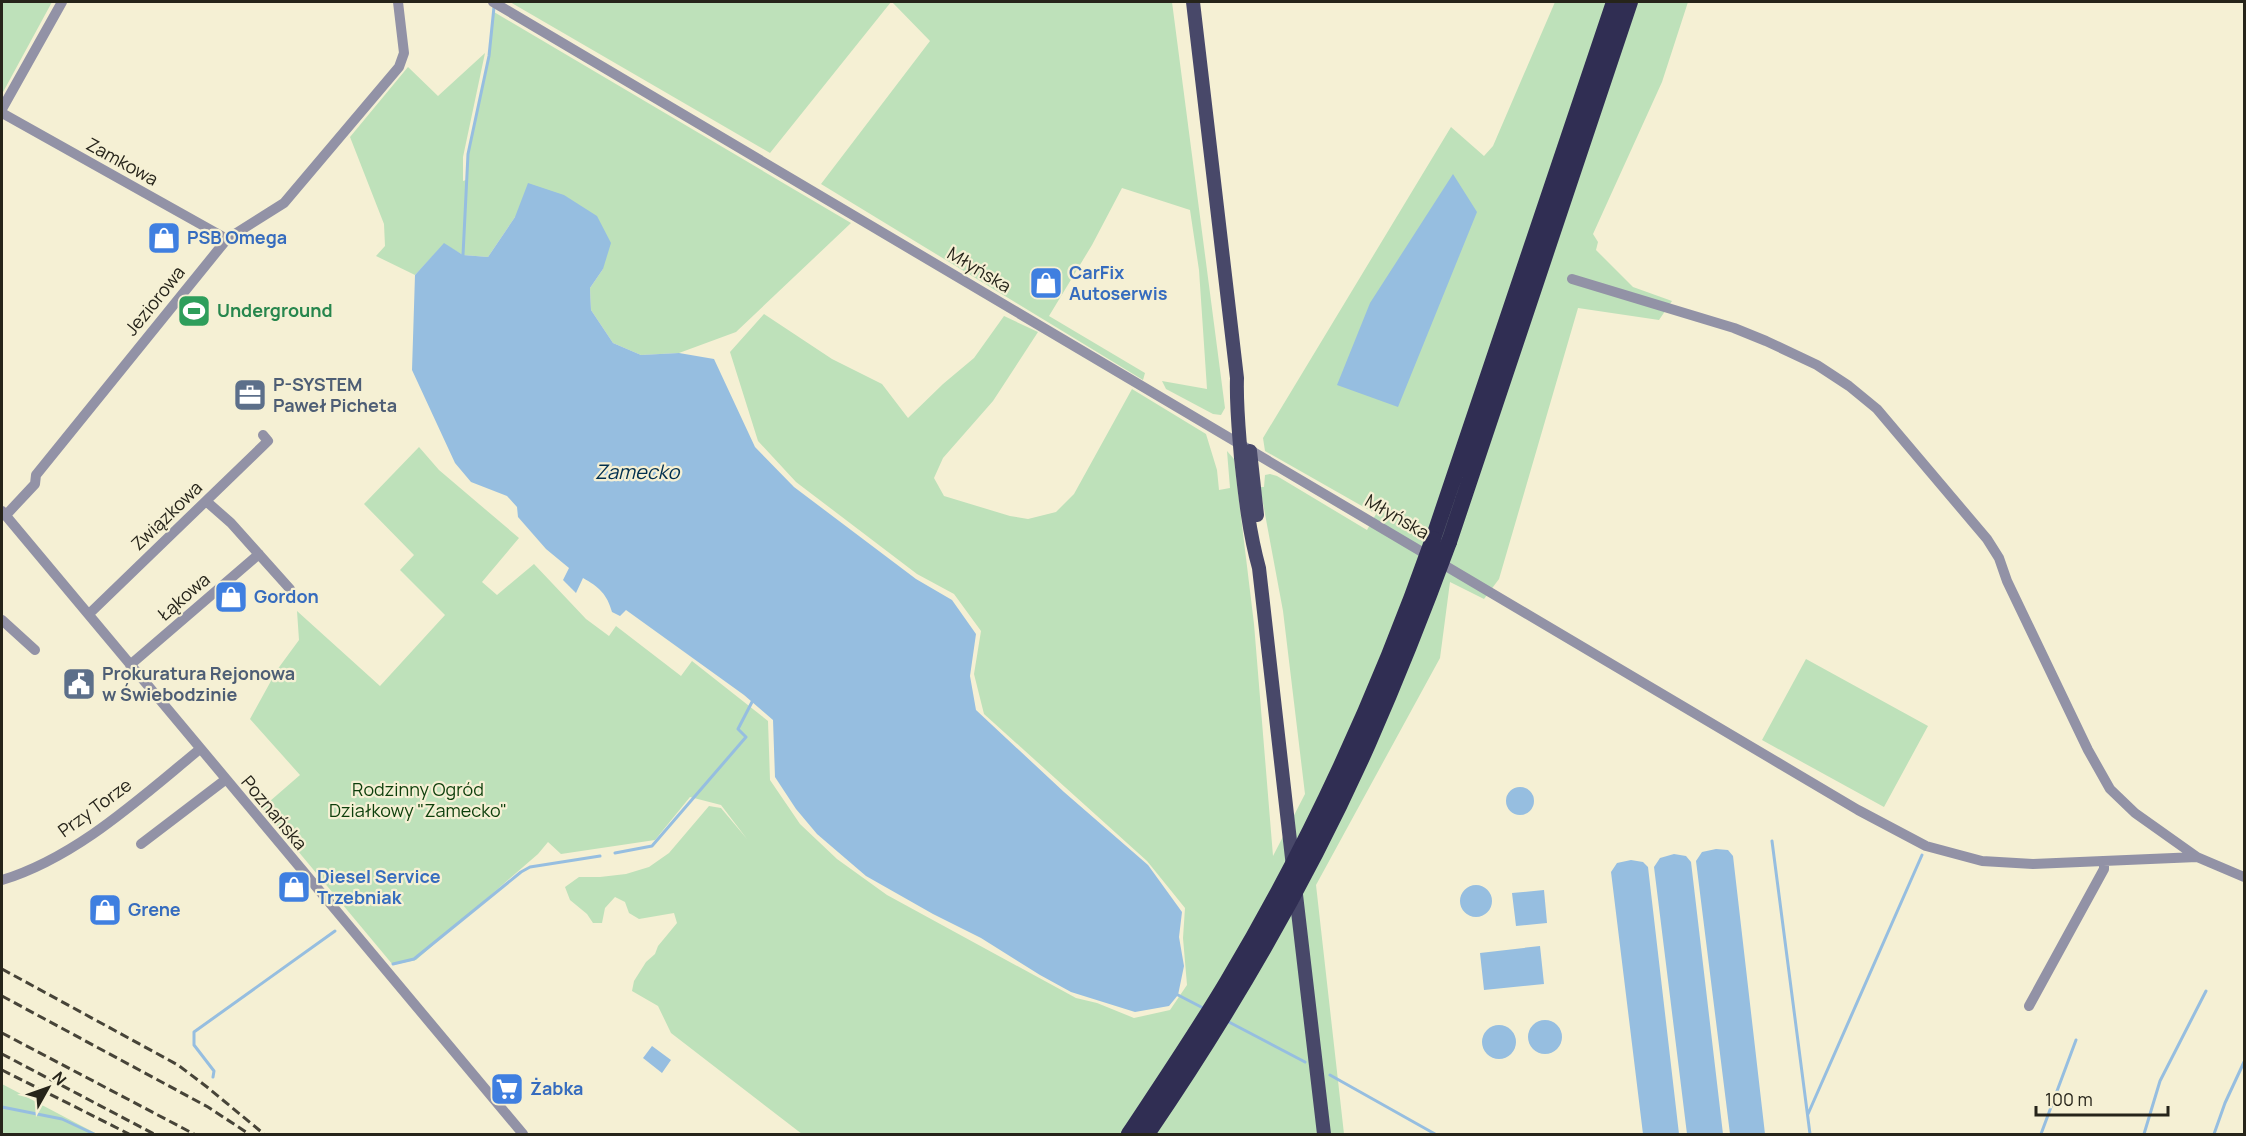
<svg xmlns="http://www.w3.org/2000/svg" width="2246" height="1136" viewBox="0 0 2246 1136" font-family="Manrope,sans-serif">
<rect width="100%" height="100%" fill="#f5f0d4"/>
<path fill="#bee1ba" d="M2,2H52L2,94Z
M510,2H891L770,153Z
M892,2H1172L1225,408L1221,415L1213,414L1166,389L1162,381L1207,389L1199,270L1190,210L1122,188L1092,245L1049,316L1145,373L1143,380L821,184L930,41Z
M1555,2H1688L1662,82L1593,234L1598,242L1596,250L1633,287L1672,301L1659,320L1578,308L1499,579L1484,599L1450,582L1440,658L1316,885L1344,1134H802L671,1033L658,1006L632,991L634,981L646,962L655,954L658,946L677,923L674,913L639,919L629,913L625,902L615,897L605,908L602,923H593L587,914L570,900L565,887L579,877H600L626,874L649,867L669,853L709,806L721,808L747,839L721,805L690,797L655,840L561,854L548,842L538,854L416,960L393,965L262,808L300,775L250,719L277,670L299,640L297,611L380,686L445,615L400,570L414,555L364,504L419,447L439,470L519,538L482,582L497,595L534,564L586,619L609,636L616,626L681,676L692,661L768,721L770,780L800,824L837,859L887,895L1076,998L1097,1003L1134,1018L1170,1010L1187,985L1183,938L1185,908L1147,861L984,714L974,674L981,631L954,594L917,574L796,482L758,441L730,352L764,314L832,359L882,384L908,418L943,384L974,358L1004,316L1038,332L993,401L943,458L934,478L944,496L1010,516L1028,519L1056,512L1074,494L1132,389L1206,434L1217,470L1219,490L1230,488L1227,451L1234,459L1254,624L1273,856L1305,794L1283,611L1260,487H1264L1265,475L1270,474L1277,476L1367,530L1376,514L1265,451L1263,438L1451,127L1484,156L1493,146Z
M494,12L851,223L736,332L679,353L641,355L613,343L591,310L590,288L603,269L515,217L488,257L463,255L444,244L415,275L376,256L385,246L384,224L350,137L408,67L438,96L485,53L463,157V181L466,180L468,154L489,56Z
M1806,659L1928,726L1884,807L1762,740Z
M2,1084L97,1134H2Z"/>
<path fill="#96bee0" d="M1453,174L1477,212L1398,407L1337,385L1370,303Z
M528,183L564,195L597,216L611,243L603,269L590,288L591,310L613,343L641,355L679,353L714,359L755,447L794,487L916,579L952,600L976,634L970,676L976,710L1064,792L1148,865L1182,912L1179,937L1184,966L1178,995L1169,1006L1135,1012L1071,992L1040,975L981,938L933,914L866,876L817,834L796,809L775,777L773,720L744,695L626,610L620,616L612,612C607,594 599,587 583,578L576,593L563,580L569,568L546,549L518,517L517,507L507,496L471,482L455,463L412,370L415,275L444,243L463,255L488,257L515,217Z
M1506 801a14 14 0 1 1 28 0a14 14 0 1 1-28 0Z
M1716,849L1728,850L1733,856L1765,1134H1730L1696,861L1702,852Z
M1674,854L1686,856L1691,862L1723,1134H1687L1654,867L1660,858Z
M1631,860L1643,862L1648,867L1679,1134H1643L1611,872L1617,863Z
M1460 901a16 16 0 1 1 32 0a16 16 0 1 1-32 0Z
M1544,890L1547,923L1516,926L1512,893Z
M1540,946L1544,984L1484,990L1480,953Z
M1528 1037a17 17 0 1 1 34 0a17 17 0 1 1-34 0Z
M1482 1042a17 17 0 1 1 34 0a17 17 0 1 1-34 0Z
M652,1046L671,1060L662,1073L643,1058Z"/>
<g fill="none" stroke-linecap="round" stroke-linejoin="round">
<path stroke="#96bee0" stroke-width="3" d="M463,255L468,154L489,56L494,7
M1772,841L1810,1134
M615,853L652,846L746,737L738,729L752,702
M393,964L414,959L521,872L530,867L600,856
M1178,995L1205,1009
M1227,1021L1305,1062
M1330,1075L1435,1134
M213,1077L214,1071L194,1045V1032L335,931
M2,1107L62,1119L94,1134
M1808,1114L1922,855
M2041,1134L2076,1040
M2144,1134L2160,1081L2206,991
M2214,1134L2225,1103L2244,1062"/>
<path stroke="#9292a6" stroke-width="10" d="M493,2L1858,810L1926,846L1982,861L2033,864L2197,857L2244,877
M2,109L62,2
M2,113L227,239
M1572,279L1734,328L1766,341L1817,365L1849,386L1877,409L1987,539L1999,558L2007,581L2088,750L2110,789L2135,813L2197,857
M206,501L231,523L290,589
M2,511L523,1134
M6,515L35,484L36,475L227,239L284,203L399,67L404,53L398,2
M89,614L268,441L263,435
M2,620L35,650
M130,665L259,554
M141,844L225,780
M2,880C77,857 140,798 200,749
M2029,1006L2104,869V861"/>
<path stroke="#484869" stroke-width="14" d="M1193,2L1237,378C1236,405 1239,431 1241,458C1245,495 1249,532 1259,568L1293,867
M1250,451L1257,515
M1295,886L1324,1134"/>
<path stroke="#302e53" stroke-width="16" d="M1433,539L1614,2
M1449,542L1630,2"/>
<path stroke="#474438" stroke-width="3" stroke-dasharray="9 4.5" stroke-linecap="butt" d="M2,969L178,1065L207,1087L264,1134
M2,996L208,1107L249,1134
M2,1033L194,1134
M2,1054L154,1134
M2,1070L129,1134"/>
<path stroke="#302e53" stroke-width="16" d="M1129,1134C1162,1084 1196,1034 1227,982C1311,842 1379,692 1433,539
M1147,1134C1231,1011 1307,881 1368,744C1397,678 1424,610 1449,542"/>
</g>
<defs>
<symbol id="shop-square" viewBox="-11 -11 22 22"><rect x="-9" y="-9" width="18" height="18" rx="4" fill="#3f7fe0" stroke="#f5f0d4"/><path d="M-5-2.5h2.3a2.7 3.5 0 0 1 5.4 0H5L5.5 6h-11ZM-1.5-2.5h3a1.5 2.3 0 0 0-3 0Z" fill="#fff"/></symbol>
<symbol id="stadium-square" viewBox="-11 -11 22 22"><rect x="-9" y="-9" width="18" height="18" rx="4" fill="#2e9e5b" stroke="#f5f0d4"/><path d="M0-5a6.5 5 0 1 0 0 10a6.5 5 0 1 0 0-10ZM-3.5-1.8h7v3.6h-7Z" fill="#fff"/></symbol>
<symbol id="office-square" viewBox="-11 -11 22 22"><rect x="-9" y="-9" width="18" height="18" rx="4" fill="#5c6f8a" stroke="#f5f0d4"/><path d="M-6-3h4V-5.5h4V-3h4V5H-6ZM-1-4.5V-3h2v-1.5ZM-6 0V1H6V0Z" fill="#fff"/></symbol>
<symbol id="civic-square" viewBox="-11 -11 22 22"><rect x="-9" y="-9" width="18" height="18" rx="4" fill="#5c6f8a" stroke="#f5f0d4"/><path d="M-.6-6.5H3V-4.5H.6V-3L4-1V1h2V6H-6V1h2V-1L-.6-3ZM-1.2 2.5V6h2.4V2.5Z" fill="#fff"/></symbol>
<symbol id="supermarket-square" viewBox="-11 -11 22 22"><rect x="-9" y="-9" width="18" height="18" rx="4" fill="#3f7fe0" stroke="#f5f0d4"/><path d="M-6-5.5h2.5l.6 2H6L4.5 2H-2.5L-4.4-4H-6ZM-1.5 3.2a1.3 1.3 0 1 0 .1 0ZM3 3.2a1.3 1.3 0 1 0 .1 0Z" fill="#fff"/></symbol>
</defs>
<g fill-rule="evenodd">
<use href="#shop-square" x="145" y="219" width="38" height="38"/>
<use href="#shop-square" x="1027" y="264" width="38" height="38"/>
<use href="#stadium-square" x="175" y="292" width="38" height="38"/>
<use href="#office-square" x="231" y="376" width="38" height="38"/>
<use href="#shop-square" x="212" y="578" width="38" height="38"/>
<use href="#civic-square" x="60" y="665" width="38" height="38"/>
<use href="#shop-square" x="275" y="868" width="38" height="38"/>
<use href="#shop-square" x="86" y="891" width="38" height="38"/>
<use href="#supermarket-square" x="488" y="1070" width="38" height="38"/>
</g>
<g text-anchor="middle" stroke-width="4.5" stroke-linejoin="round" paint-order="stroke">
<g font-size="18" fill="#26241a" stroke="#f5f0d4">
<text transform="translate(122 162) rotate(29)" y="6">Zamkowa</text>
<text transform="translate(979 270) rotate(31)" y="6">Młyńska</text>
<text transform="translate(155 301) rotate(-51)" y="6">Jeziorowa</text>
<text transform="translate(167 516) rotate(-44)" y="6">Związkowa</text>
<text transform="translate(1397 517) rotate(30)" y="6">Młyńska</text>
<text transform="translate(184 597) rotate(-41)" y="6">Łąkowa</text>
<text transform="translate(95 808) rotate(-36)" y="6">Przy Torze</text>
<text transform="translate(274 813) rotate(50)" y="6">Poznańska</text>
</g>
<g font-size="18" font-weight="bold" fill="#366cbe" stroke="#f5f0d4" text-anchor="start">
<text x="187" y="244">PSB Omega</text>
<text x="1069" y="279">CarFix<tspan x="1069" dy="21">Autoserwis</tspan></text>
<text x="254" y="603">Gordon</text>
<text x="317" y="883">Diesel Service<tspan x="317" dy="21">Trzebniak</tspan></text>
<text x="128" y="916">Grene</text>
<text x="530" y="1095">Żabka</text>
</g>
<g font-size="18" font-weight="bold" fill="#27864d" stroke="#f5f0d4" text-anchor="start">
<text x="217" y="317">Underground</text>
</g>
<g font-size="18" font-weight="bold" fill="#4e5e75" stroke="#f5f0d4" text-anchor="start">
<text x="273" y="391">P-SYSTEM<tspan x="273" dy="21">Paweł Picheta</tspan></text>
<text x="102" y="680">Prokuratura Rejonowa<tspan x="102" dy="21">w Świebodzinie</tspan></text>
</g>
<g font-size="18" fill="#0c3e0a" stroke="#f5f0d4">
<text x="418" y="796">Rodzinny Ogród<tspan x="418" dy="21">Działkowy "Zamecko"</tspan></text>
</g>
<g font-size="20" font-style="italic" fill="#002f4f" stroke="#f5f0d4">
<text x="637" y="479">Zamecko</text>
</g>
</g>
<rect width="2246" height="1136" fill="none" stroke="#26241a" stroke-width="6"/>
<g transform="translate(48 1088) rotate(50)" stroke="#f5f0d4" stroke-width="4.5" paint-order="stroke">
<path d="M0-4.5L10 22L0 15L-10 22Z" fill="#26241a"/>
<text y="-9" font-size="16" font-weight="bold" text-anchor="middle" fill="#26241a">N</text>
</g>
<path d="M2036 1106v9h132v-9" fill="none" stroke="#26241a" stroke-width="3"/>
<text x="2045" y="1106" font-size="18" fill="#26241a" stroke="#f5f0d4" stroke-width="4.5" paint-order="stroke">100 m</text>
</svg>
